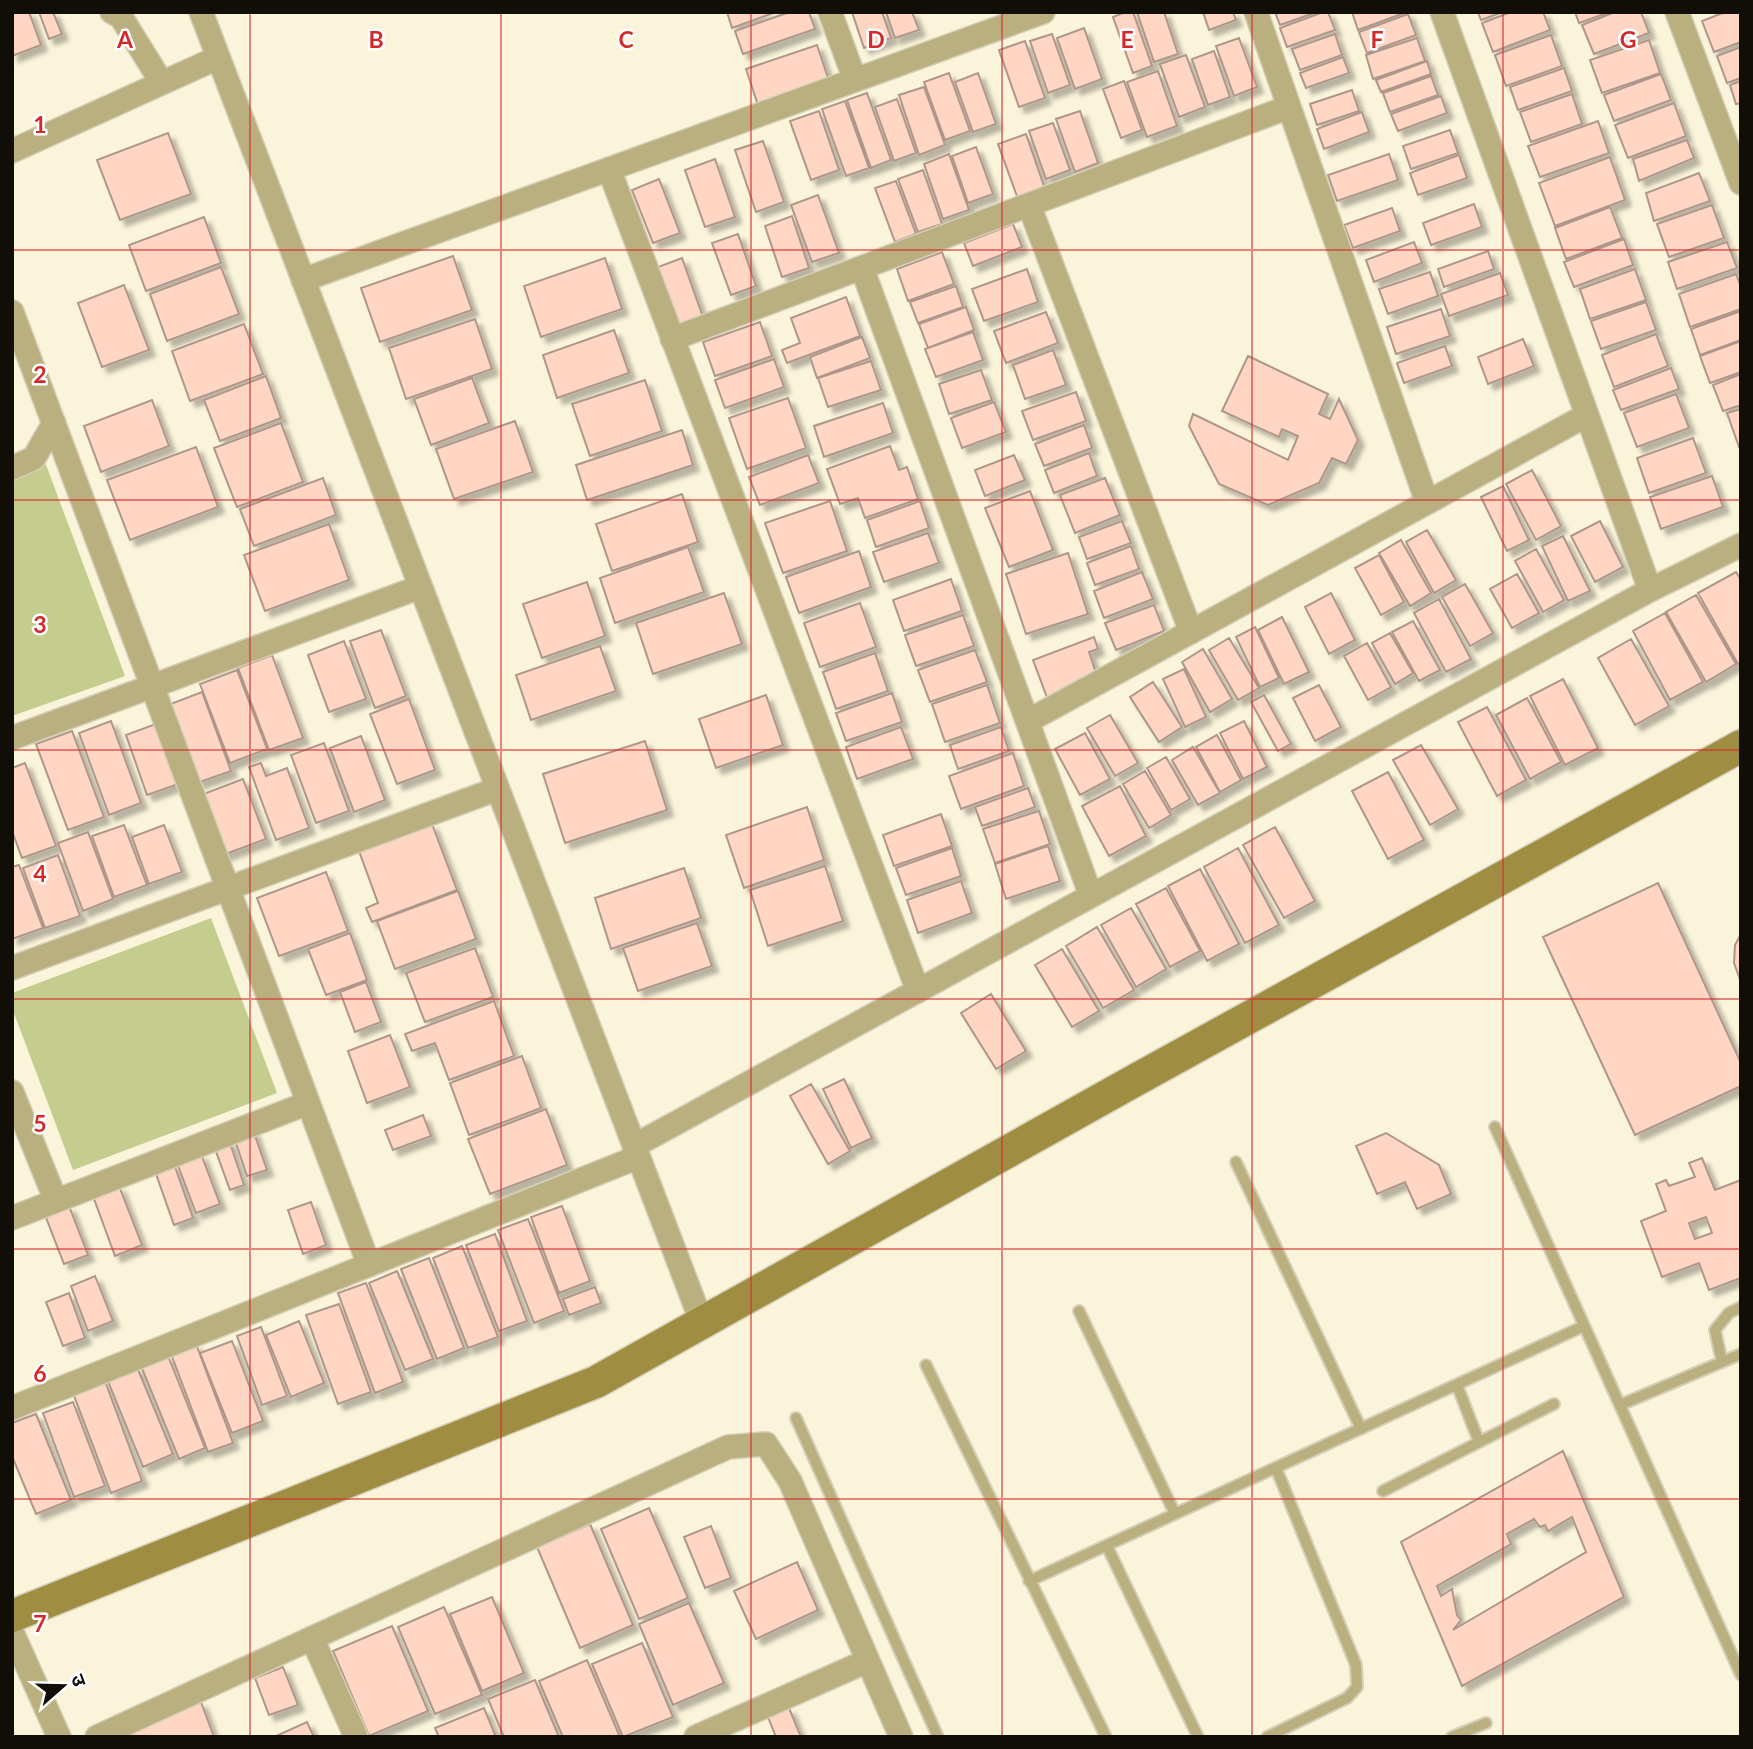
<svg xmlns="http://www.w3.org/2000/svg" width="1753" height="1749" viewBox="0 0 1753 1749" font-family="Lato,'Noto Sans Devanagari',sans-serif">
<defs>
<filter id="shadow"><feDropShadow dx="6" dy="6" stdDeviation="2" flood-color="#0004"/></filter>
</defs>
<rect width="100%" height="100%" fill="#faf4da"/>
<path fill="#c4cd8e" d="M42,454L125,676L12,716V468Z
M211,918L277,1093L73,1170L12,1008V993Z"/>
<path fill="#fed6c3" stroke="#af968a" stroke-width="2" fill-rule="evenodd" filter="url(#shadow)" d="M12,12H29L41,45L12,56Z
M39,12H53L62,34L49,39Z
M727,12H776L732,28Z
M790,12H809L815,29L743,54L735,31Z
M852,12H882L891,38L864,48Z
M886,12H912L919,30L895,38Z
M1125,12H1133L1152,66L1133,73L1113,17Z
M1137,12H1164L1178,54L1154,62Z
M1203,12H1233L1236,20L1209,30Z
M1275,12H1317L1280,25Z
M1323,12H1328L1335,30L1287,47L1280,28Z
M1352,12H1407L1358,30Z
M1478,12H1503L1481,20Z
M1511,12H1543L1550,30L1493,52L1482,23Z
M1575,12H1610L1579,23Z
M1615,12H1641L1649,33L1594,54L1582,25Z
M1725,12H1741V42L1714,52L1702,21Z
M1408,14L1416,35L1367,53L1359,32Z
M1084,28L1102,79L1075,89L1057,38Z
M1052,34L1070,85L1048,93L1030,41Z
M1335,34L1342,55L1300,70L1292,49Z
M1551,35L1562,66L1506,86L1495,55Z
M1239,38L1257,87L1234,96L1216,46Z
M1417,38L1425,61L1373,79L1366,55Z
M1649,40L1660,73L1602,93L1590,60Z
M1025,41L1045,98L1019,107L999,50Z
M817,45L829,81L758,105L746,69Z
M1741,47V78L1727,83L1717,56Z
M1214,51L1230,97L1208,105L1192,59Z
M1186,55L1205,107L1179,117L1160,64Z
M1343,57L1349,73L1306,88L1300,73Z
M1427,61L1431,74L1381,92L1376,80Z
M1564,68L1572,91L1518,110L1510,87Z
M1158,71L1177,126L1147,137L1127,82Z
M949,73L970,131L945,140L924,82Z
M978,73L996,124L973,132L955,82Z
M1661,74L1671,100L1614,121L1604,95Z
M1431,76L1438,95L1390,112L1383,93Z
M1124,81L1142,130L1121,138L1103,89Z
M1741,81V103L1736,104L1730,85Z
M924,87L945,145L919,155L899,95Z
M1352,90L1359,111L1317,125L1310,104Z
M867,93L891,160L871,168L847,100Z
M1572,94L1582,124L1531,142L1520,112Z
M1441,96L1447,113L1398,131L1391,114Z
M897,99L916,153L894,161L875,107Z
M845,101L869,168L846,176L822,109Z
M1674,103L1686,136L1628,158L1615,125Z
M819,111L839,170L811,180L790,121Z
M1080,111L1098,163L1075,172L1056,119Z
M1362,112L1369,132L1324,149L1317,129Z
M1598,121L1609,153L1540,177L1528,146Z
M1053,123L1070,170L1046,179L1029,131Z
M1450,130L1458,153L1411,169L1403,146Z
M168,133L191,194L120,220L97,160Z
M1026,134L1045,189L1018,199L998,144Z
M1687,140L1694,158L1639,181L1633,159Z
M763,141L784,202L756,212L735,150Z
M976,147L993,194L968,203L952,156Z
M949,154L969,210L943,219L924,164Z
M1389,154L1398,180L1337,201L1328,175Z
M1459,155L1467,178L1418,195L1410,173Z
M1610,157L1625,200L1555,226L1539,183Z
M715,159L735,217L705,227L685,170Z
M923,170L942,224L918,232L898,179Z
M1699,173L1710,201L1654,221L1646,193Z
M659,179L680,233L653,243L632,190Z
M896,181L916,234L895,242L875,188Z
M818,195L839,253L812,262L791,205Z
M1474,204L1482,227L1431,245L1423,223Z
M1712,205L1724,238L1669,257L1657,224Z
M1610,207L1622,238L1566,259L1555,228Z
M1392,208L1400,231L1353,248L1344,225Z
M792,216L809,268L782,277L765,226Z
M204,217L221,263L146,291L129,245Z
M1013,224L1022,247L973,266L964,243Z
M738,234L756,286L731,295L712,243Z
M1624,239L1633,265L1574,287L1564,262Z
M1414,242L1422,263L1374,282L1366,260Z
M1727,242L1737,268L1677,289L1668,262Z
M1488,251L1494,269L1444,287L1438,269Z
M942,252L954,284L908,301L897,269Z
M453,256L472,310L380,342L361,288Z
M605,258L622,309L541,337L524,286Z
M682,258L704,320L679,328L658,267Z
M221,267L239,314L167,341L150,294Z
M1027,269L1038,302L984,321L972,289Z
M1635,269L1646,300L1590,319L1580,289Z
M1430,272L1438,296L1388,314L1379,289Z
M1500,273L1508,295L1449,316L1441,294Z
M1736,274L1741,287V309L1690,327L1679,294Z
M124,285L149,350L102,367L78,303Z
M956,286L963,307L918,323L910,302Z
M846,297L860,336L787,363L782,350L800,343L791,318Z
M1646,302L1656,330L1601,349L1591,321Z
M966,307L974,330L928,348L919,324Z
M1441,309L1450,336L1396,354L1387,327Z
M1741,311V340L1700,355L1691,329Z
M1046,312L1058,343L1006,363L994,331Z
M475,319L492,369L406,399L389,348Z
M760,322L772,356L715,376L703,342Z
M244,324L263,374L190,401L172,351Z
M614,330L629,373L557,398L543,355Z
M973,332L983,360L936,377L925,349Z
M1656,334L1668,366L1614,387L1602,355Z
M862,337L870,358L817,378L810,357Z
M1523,339L1534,366L1488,384L1478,357Z
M1741,341V372L1710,383L1700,356Z
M1445,346L1452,366L1404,383L1397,363Z
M1053,350L1066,385L1025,399L1013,365Z
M1248,356L1328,394L1319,414L1330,419L1339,399L1358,440L1346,464L1332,458L1319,483L1268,505L1219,484L1189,426L1193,414L1288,460L1298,436L1282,429L1279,437L1222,411Z
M774,359L784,387L725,408L715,380Z
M871,361L881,390L828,407L818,378Z
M1671,368L1679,389L1621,410L1613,390Z
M981,370L992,400L949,414L939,384Z
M1741,374V405L1723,411L1713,385Z
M266,376L281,418L220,441L204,400Z
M472,378L489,423L431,445L414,399Z
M645,380L662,431L590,456L572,404Z
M1076,392L1086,421L1033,440L1022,411Z
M1676,394L1689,428L1637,447L1624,413Z
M788,398L806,448L747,469L729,418Z
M152,400L169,446L101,472L84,426Z
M994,402L1006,432L962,448L951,418Z
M883,403L893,433L824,457L814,426Z
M1741,409V447H1739L1727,413Z
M515,421L533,472L454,499L436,449Z
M281,423L303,482L237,507L214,448Z
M1084,425L1092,448L1044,466L1035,444Z
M682,430L693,465L587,500L576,465Z
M1693,438L1706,473L1649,493L1637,458Z
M890,446L899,470L907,467L918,499L865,518L858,498L840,504L827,469Z
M196,447L218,507L130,540L107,480Z
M1089,453L1097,476L1054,493L1045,470Z
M808,455L819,483L760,505L749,477Z
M1014,455L1025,480L985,496L975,470Z
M1532,470L1561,526L1536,540L1506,484Z
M1712,476L1723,507L1661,529L1650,497Z
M323,478L336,515L254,546L240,509Z
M1105,478L1120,515L1075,533L1060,495Z
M1503,486L1529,540L1507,551L1481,497Z
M1030,491L1053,550L1009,567L985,508Z
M682,494L698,542L612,571L596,524Z
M830,501L847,551L783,573L765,523Z
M920,501L929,528L876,547L867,520Z
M1122,521L1131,543L1087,559L1079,537Z
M1600,521L1623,567L1595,582L1571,536Z
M329,524L349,580L265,611L244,555Z
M1427,530L1456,580L1434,593L1406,542Z
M928,533L939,563L884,582L873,552Z
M1563,536L1590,591L1568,601L1542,546Z
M1401,540L1431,593L1410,606L1379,553Z
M1131,546L1139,569L1095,585L1087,563Z
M688,547L704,592L615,623L600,578Z
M1536,549L1564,600L1543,612L1515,561Z
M859,551L871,587L799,613L786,577Z
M1068,553L1088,614L1026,634L1006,574Z
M1379,555L1404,602L1381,615L1355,568Z
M1142,572L1153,599L1104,618L1094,591Z
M1736,572L1741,580V662L1738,664L1698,593Z
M1517,574L1539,613L1512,628L1490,589Z
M951,579L962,611L904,631L893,600Z
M587,582L605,636L542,658L523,604Z
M1465,584L1493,633L1470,646L1442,597Z
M724,593L742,644L653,674L636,623Z
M1331,593L1355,640L1329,654L1305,607Z
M1696,595L1736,664L1706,682L1666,612Z
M1439,599L1471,659L1446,672L1414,613Z
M860,603L876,647L820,667L804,623Z
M1154,605L1164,631L1116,650L1105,623Z
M1665,613L1703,682L1670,700L1633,631Z
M963,615L974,646L916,666L905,635Z
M1282,617L1309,672L1284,684L1258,630Z
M1413,621L1440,670L1419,681L1392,632Z
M1255,627L1279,678L1260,687L1236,637Z
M381,630L406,696L375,708L350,641Z
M1390,633L1413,673L1395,684L1372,643Z
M1094,637L1098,649L1089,652L1096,673L1080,679L1083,687L1048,700L1033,660Z
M1229,638L1259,688L1238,700L1209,650Z
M1631,639L1669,706L1635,725L1598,658Z
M344,641L366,699L329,712L308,655Z
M1367,643L1391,687L1368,700L1344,656Z
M600,646L616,691L531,720L516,675Z
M1203,649L1232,699L1210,712L1182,662Z
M975,650L987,682L930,702L918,670Z
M875,653L888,691L836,709L823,672Z
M272,655L303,738L269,750L238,668Z
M1184,669L1206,717L1185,727L1163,679Z
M237,670L267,749L230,763L200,684Z
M1563,679L1598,748L1565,765L1530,696Z
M1153,682L1182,727L1159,742L1130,697Z
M987,685L1000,723L945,742L932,704Z
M1319,685L1341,727L1315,741L1293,698Z
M202,692L231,771L197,783L168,705Z
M892,693L902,722L846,741L836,713Z
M766,695L783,745L716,768L699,719Z
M1264,695L1291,744L1278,751L1251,702Z
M1527,698L1561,762L1530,779L1496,715Z
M409,699L435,770L397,784L370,714Z
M1487,707L1526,780L1497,796L1458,722Z
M1110,715L1138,763L1115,776L1087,728Z
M111,721L141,803L109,815L79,733Z
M1244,721L1267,767L1243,779L1220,733Z
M161,722L184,782L147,795L126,735Z
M901,727L913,759L857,779L846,747Z
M1001,727L1009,751L958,769L950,745Z
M72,731L104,817L68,830L36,744Z
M1085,733L1110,779L1080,795L1055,749Z
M1217,735L1241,780L1220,792L1196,747Z
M361,736L385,800L354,812L330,748Z
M645,741L667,810L565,843L543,774Z
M324,743L349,811L316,823L291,755Z
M1421,745L1458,809L1430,825L1393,760Z
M1193,747L1220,793L1198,805L1172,760Z
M1013,753L1024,786L961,809L949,776Z
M1166,757L1190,799L1171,810L1147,768Z
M25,763L56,846L22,858L12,831V768Z
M261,763L266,776L287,768L309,828L276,840L249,767Z
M1145,771L1171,815L1149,828L1123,784Z
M1388,772L1424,840L1388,859L1352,791Z
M243,779L266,839L220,856L198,796Z
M1120,786L1146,836L1109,856L1082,806Z
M1028,788L1035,807L982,826L975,807Z
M807,807L824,860L744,888L726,835Z
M1039,811L1050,844L995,863L983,829Z
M941,814L952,846L894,866L883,835Z
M432,824L457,890L372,922L366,908L378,903L359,851Z
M124,825L147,885L114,897L92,836Z
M164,825L182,872L149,884L132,837Z
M1275,827L1315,901L1284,918L1243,845Z
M88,832L113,899L83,911L58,843Z
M1048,846L1060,881L1006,899L995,864Z
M952,848L961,876L906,895L896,868Z
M1238,848L1279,925L1245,943L1204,867Z
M58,855L80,916L45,928L23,868Z
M19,865L43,928L12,939V867Z
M825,866L843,921L768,946L750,890Z
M684,868L701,918L611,949L595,898Z
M1200,869L1239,944L1207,961L1168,886Z
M326,872L348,931L279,956L257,898Z
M961,881L972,913L918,933L907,900Z
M1658,883L1741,1063V1086L1635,1135L1543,937Z
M1166,888L1200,951L1170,967L1136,904Z
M458,891L476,939L395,969L377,921Z
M1131,908L1166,969L1136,987L1101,925Z
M697,923L712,966L638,991L623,948Z
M1097,927L1134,990L1103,1008L1066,946Z
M350,933L367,980L326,995L308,949Z
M1741,934V982L1734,963L1735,945Z
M475,948L493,997L425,1022L406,973Z
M1062,949L1099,1011L1072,1027L1035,965Z
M366,982L381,1022L355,1032L340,992Z
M991,994L1026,1051L996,1069L961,1013Z
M494,1001L514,1056L449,1080L435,1043L412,1051L405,1034Z
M390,1035L410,1087L367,1103L348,1051Z
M522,1056L541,1108L469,1135L450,1083Z
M844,1079L872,1138L851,1148L823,1089Z
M811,1084L850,1151L828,1164L790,1096Z
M546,1109L567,1165L490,1194L468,1139Z
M423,1115L431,1136L393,1150L385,1130Z
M253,1130L267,1170L247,1176L234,1137Z
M1386,1133L1439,1165L1451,1194L1417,1209L1405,1182L1377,1194L1356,1146Z
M229,1140L244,1185L230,1190L214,1146Z
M201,1154L220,1204L196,1213L177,1163Z
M1702,1158L1715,1190L1741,1180V1278L1709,1290L1699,1263L1662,1277L1641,1221L1666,1211L1656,1184L1666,1180L1669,1186L1695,1177L1689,1163ZM1706,1217L1712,1233L1695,1239L1689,1223Z
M174,1164L193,1218L174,1225L155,1171Z
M119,1186L142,1245L115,1256L93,1196Z
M311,1202L326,1245L303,1254L288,1210Z
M69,1206L88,1255L64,1264L45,1215Z
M562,1206L590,1281L559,1293L531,1217Z
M528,1219L564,1311L534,1323L498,1230Z
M495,1234L527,1321L499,1331L466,1245Z
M462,1246L498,1337L468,1348L433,1258Z
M429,1258L464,1348L437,1359L401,1269Z
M397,1271L433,1359L405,1370L369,1283Z
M95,1276L113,1321L88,1331L71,1286Z
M366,1283L403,1382L375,1393L338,1293Z
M595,1287L601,1303L569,1315L563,1299Z
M69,1293L85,1338L63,1346L46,1302Z
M339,1304L371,1392L338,1404L306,1315Z
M299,1321L324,1383L291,1397L266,1335Z
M261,1327L287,1396L262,1405L237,1336Z
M232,1341L263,1421L232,1433L200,1353Z
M196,1344L233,1443L208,1452L171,1354Z
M168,1356L205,1448L179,1459L141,1366Z
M137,1367L173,1454L143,1467L107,1379Z
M105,1381L142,1481L111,1493L73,1393Z
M73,1402L105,1486L74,1497L43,1413Z
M36,1414L71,1500L36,1514L12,1456V1423Z
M1563,1451L1624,1597L1462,1686L1401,1542ZM1572,1517L1586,1552L1453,1630L1461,1620L1457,1615L1452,1589L1441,1596L1437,1586L1511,1544L1507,1534L1534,1519L1540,1527L1545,1525L1548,1531Z
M649,1508L688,1598L639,1619L601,1529Z
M590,1524L633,1625L580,1648L537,1547Z
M711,1526L731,1578L705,1588L684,1537Z
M797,1562L818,1610L756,1639L734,1591Z
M492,1597L524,1673L482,1691L450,1614Z
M689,1603L724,1683L673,1705L639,1624Z
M444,1607L482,1695L435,1714L398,1627Z
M392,1626L428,1711L369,1736L333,1651Z
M642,1643L673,1717L623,1737L592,1664Z
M587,1660L620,1737H563L539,1681Z
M283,1667L298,1705L269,1715L255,1678Z
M535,1680L559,1737H504L488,1699Z
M201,1702L214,1737H124L122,1733Z
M484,1708L496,1737H439L435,1728Z
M789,1708L801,1737H776L768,1717Z
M307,1722L314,1737H274Z"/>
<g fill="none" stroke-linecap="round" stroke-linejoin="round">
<defs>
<path id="lane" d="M1495,1127L1741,1675
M1236,1162L1361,1429
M1079,1311L1175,1514
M1722,1362L1715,1330L1729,1313L1741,1307
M926,1365L1106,1737
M1457,1385L1479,1442
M1620,1405L1741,1354
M796,1418L938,1737
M1383,1491L1554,1404
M1107,1546L1198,1737
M1029,1581L1584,1326
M1267,1737L1347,1698L1357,1687L1356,1665L1276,1468
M1452,1737L1486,1723"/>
<path id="street" d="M112,12L121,17L162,83
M201,12L702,1323
M830,12L855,80
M1256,12L1427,502
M1442,12L1650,590
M1677,12L1741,183
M12,151L217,58
M609,169L918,991
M1029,205L1191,632
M862,268L1091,896
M303,280L1043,12
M12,312L369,1265
M672,339L1289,107
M12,468L34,458L54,423
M1028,721L1587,415
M12,738L420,587
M12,968L497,789
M12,1092L56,1201
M634,1146L1650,590L1741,545
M12,1218L308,1103
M12,1408L638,1157
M12,1632L59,1737
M312,1638L356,1737
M97,1737L728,1447L766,1444L790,1481L901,1737
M696,1737L867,1661"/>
<path id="secondary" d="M12,1616L596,1382L1132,1082L1741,746"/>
</defs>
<use href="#lane" stroke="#d5cfb8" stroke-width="14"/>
<use href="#street" stroke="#d5cfb8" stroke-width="26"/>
<use href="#secondary" stroke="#d5cfb8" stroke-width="35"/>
<use href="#lane" stroke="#bab07f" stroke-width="10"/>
<use href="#street" stroke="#bab07f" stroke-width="23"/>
<use href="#secondary" stroke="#9f8e41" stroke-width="32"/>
</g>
<path fill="none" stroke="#d62828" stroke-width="2" stroke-opacity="0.55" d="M250,12V1737M501,12V1737M751,12V1737M1002,12V1737M1252,12V1737M1503,12V1737M12,250H1741M12,500H1741M12,750H1741M12,999H1741M12,1249H1741M12,1499H1741"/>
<g font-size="23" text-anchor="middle" font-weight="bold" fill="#d62828" stroke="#fff" stroke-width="5" stroke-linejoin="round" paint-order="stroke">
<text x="125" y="48">A</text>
<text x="376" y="48">B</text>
<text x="626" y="48">C</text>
<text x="876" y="48">D</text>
<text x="1127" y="48">E</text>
<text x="1377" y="48">F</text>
<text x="1628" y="48">G</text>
<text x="40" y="133">1</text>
<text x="40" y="383">2</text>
<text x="40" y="633">3</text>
<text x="40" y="882">4</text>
<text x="40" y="1132">5</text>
<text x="40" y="1382">6</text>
<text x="40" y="1632">7</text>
</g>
<rect width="1753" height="1749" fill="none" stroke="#100e06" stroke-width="28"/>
<g transform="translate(63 1686) rotate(70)" stroke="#ffffff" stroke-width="5" paint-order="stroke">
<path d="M0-5L12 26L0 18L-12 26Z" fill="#100e06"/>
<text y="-10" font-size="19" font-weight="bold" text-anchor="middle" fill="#100e06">उ</text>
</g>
</svg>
